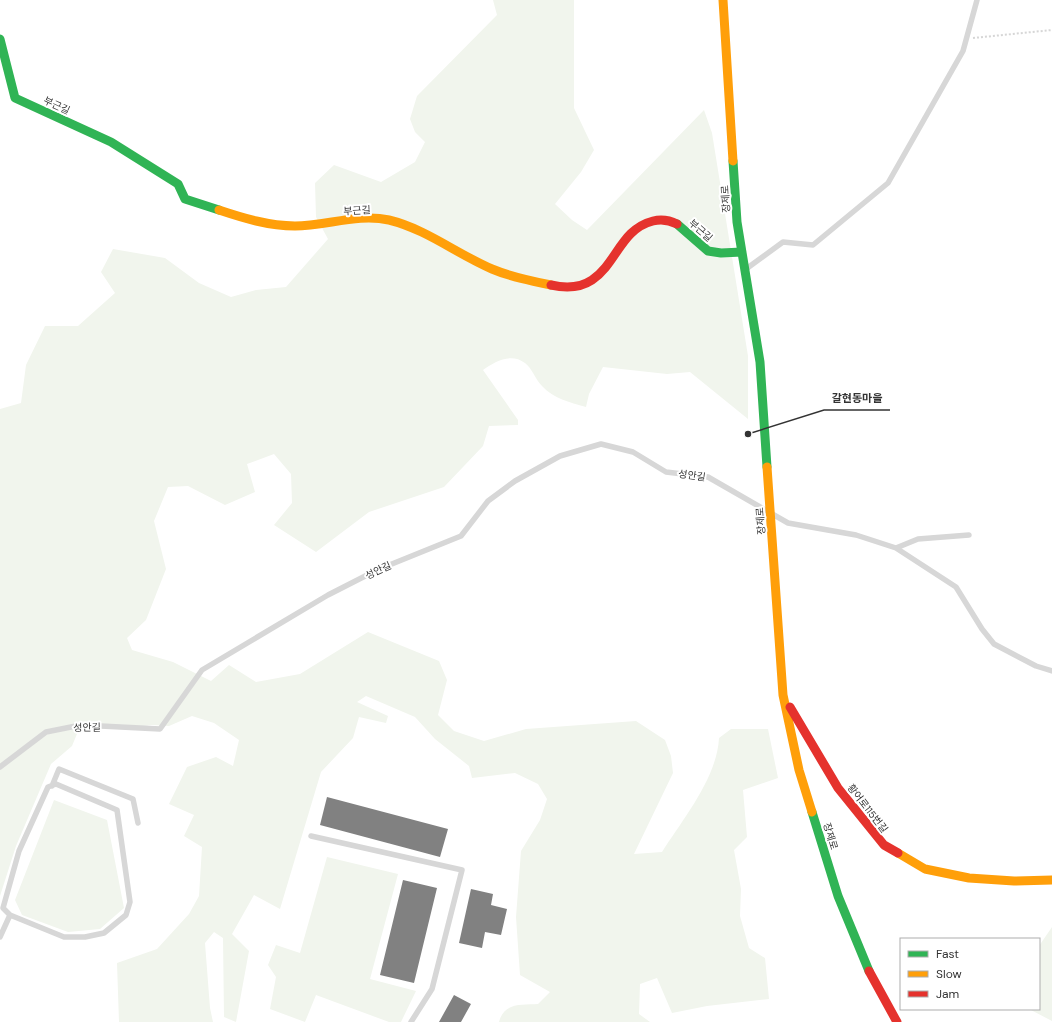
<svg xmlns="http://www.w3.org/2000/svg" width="1052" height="1022" viewBox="0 0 1052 1022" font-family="'DM Sans','Noto Sans KR',sans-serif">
<rect width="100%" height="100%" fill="#fff"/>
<path fill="#f1f5ed" d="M493,0H574V108L594,150L581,172L555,204L572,220L587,230L704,110L712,133L748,356V419L690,372L667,374L603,367L589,394L586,407C569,402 554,399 542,386C535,379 532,368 525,363C511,352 494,362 483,370L518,420V425L489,426L483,446L444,487L369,512L316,552L274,525L292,503L291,474L274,454L247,464L255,492L225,505L188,486L168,487L154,521L166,569L146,620L127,638L132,650L173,662L211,681L229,665L256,682L300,674L368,632L439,661L447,680L438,715L454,731L484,741L526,729L636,721L665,740L671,756L673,773L634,854L662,852C683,819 717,778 719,738L731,729H768L778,778L743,790L747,837L734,850L741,889L740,916L749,948L765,958L769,999L707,1006L672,1013L657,978L640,984L639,1014L650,1022H499C504,1002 522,1005 538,1004L550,992L520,975L516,917L521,851L540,820L547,799L538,784L515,773L472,778L469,766L435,739L415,717L366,696L357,702L388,716L386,723L359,717L353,738L321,772L280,909L254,895L232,934L249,951L236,1022L224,1017L223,938L214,932L205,943L210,1008L213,1022H119L117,963L157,949L189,914L199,896L202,847L184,836L194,815L169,804L187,767L216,757L233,766L239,740L214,723L192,716L169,726L152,725L113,729H79L72,746L51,764L16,846L0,896V409L21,403L26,365L45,326H78L115,293L101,272L113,249L165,258L199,283L231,297L256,290L286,287L328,239L316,217L315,183L334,165L381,182L415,162L425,142L415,132L410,119L417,96L497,15Z
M54,800L107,820L124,908L100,929L68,932L22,915L15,900Z
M327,857L398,874L370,979L416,991L401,1022H389L316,995L305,1022L270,1009L276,977L268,965L276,945L300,953Z
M1052,927V1021L1029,1009H1039V946Z"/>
<path fill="#818181" d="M327,797L448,829L440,857L320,825Z
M403,880L437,888L414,983L380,975Z
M471,889L493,894L491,905L507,909L501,935L485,932L482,948L459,943Z
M454,995L471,1004L461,1022H439Z"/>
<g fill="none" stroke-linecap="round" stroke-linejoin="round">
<path stroke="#d6d6d6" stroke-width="2" stroke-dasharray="2 2" stroke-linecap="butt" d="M973,38L1052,30"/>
<path stroke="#d7d7d7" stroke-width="5.5" d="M746,269L783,242L813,245L888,183L963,51L977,0
M896,548L918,539L969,535
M0,767L46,732L81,725L160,729L202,670L328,595L377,570L461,536L488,501L515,481L560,456L601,444L633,452L666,472L708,477L788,523L856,535L896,548L956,587L982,629L994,644L1036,666L1052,671
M56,784L117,810L130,902L126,915L104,933L85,937H64L10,915L3,908L19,851L48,787Z
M52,786L59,769L133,799L138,823
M311,836L462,870L432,989L411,1022
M0,937L10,915"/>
<path stroke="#30b455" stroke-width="9" d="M0,39L15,98L111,142L178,184L185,199L219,210
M733,161L737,222L760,362L767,467
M677,224L708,251L721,253L742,252
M812,812L838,896L869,971"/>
<path stroke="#ff9f0a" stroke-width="9" d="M723,0L733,161
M219,210C243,218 269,226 295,226C326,226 358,213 389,220C426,229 457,254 492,269C511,277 531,281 551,285
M767,467L783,695L799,770L812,812
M898,853L925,869L969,878L1014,881L1052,880"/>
<path stroke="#e5322d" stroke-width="9" d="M551,285C564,288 580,288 592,280C617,263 621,229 653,221C661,219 669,220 677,224
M790,707L838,788L884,845L898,853
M869,971L897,1022"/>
</g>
<g text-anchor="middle" stroke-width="4" stroke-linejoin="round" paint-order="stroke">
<g font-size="10" fill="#333" stroke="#fff">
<text transform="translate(57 105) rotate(25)" y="4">부근길</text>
<text transform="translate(725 199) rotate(-93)" y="4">장제로</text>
<text transform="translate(357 210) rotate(-3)" y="4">부근길</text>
<text transform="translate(701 230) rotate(41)" y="4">부근길</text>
<text transform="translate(692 475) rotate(8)" y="4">성안길</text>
<text transform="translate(760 521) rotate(-94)" y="4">장제로</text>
<text transform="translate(378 570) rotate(-25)" y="4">성안길</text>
<text transform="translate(87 727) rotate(-1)" y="4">성안길</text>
<text transform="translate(868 808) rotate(52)" y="4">황어로115번길</text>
<text transform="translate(831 836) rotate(73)" y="4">장제로</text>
</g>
</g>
<path fill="none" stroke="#333" stroke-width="1.5" d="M748 434L824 410H890"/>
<circle fill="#333" stroke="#fff" stroke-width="1.5" cx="748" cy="434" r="4"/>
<g font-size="11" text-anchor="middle" font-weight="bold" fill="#333" stroke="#fff" stroke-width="4" stroke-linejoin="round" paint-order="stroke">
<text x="857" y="402">갈현동마을</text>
</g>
<rect x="900" y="938" width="140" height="72" fill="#ffffff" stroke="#adadad"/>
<rect x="908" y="951" width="20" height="6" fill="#30b455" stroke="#adadad"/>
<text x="936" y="958" font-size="12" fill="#333333">Fast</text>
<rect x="908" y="971" width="20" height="6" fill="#ff9f0a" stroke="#adadad"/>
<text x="936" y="978" font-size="12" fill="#333333">Slow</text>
<rect x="908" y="991" width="20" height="6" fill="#e5322d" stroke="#adadad"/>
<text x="936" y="998" font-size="12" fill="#333333">Jam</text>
</svg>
